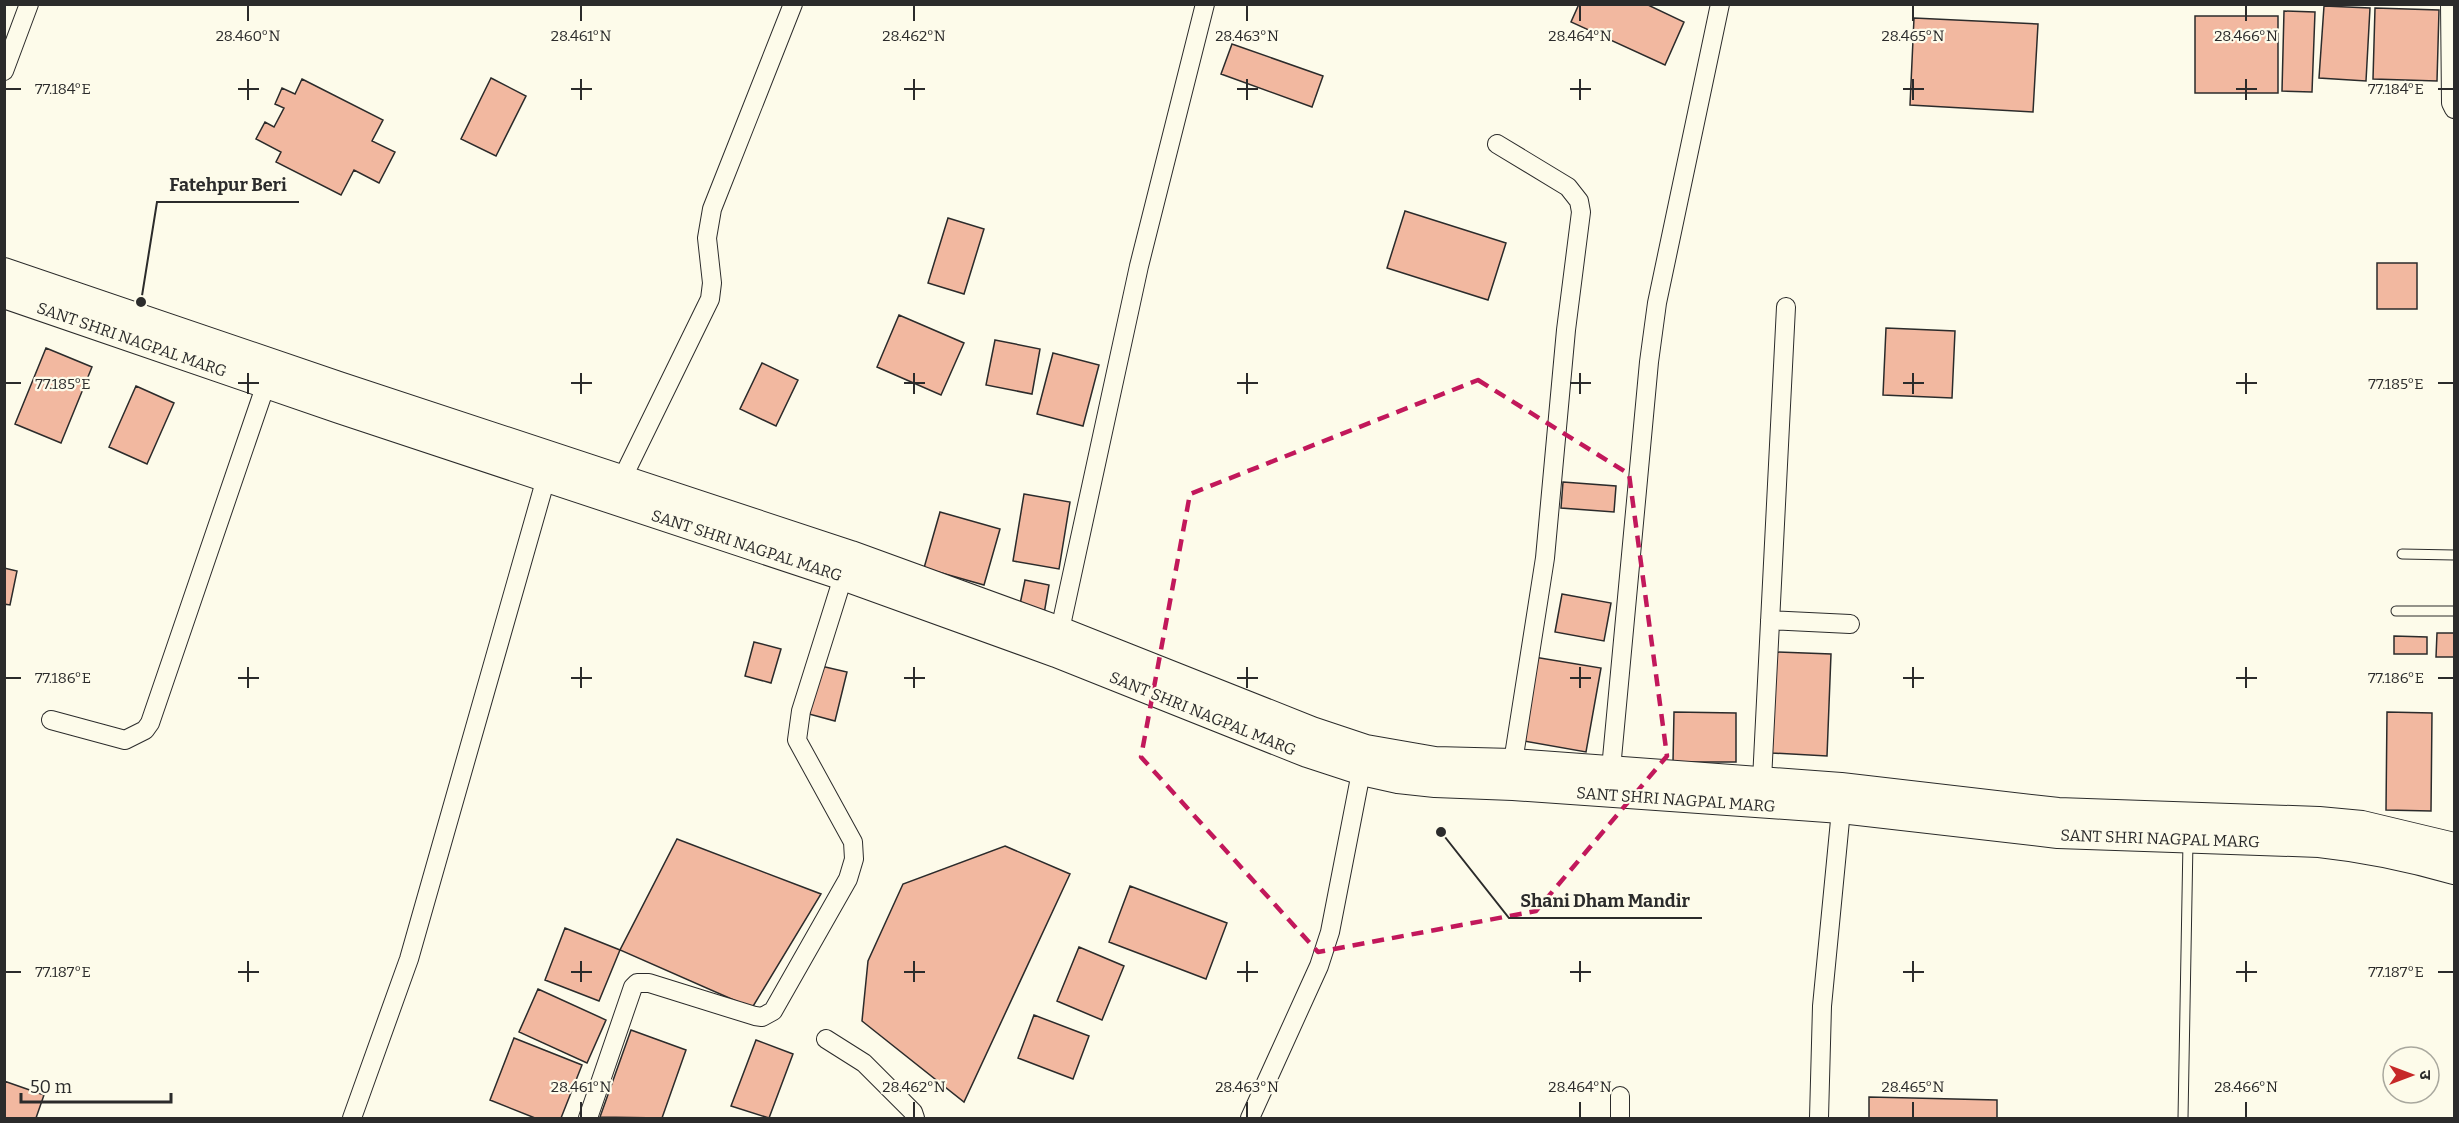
<svg xmlns="http://www.w3.org/2000/svg" width="2459" height="1123" viewBox="0 0 2459 1123" font-family="Bitter,'Noto Sans Devanagari',serif">
<rect width="100%" height="100%" fill="#fdfbea"/>
<path fill="#f2b8a0" stroke="#2b2b2b" stroke-width="1.5" d="M1579,4H1646L1684,22L1665,65L1571,22Z
M2324,6L2370,8L2366,81L2319,78Z
M2375,8L2439,10L2437,81L2373,79Z
M2284,11L2315,12L2312,92L2282,91Z
M2195,16H2278V93H2195Z
M1914,18L2038,24L2033,112L1910,105Z
M1232,44L1323,76L1312,107L1221,74Z
M491,78L526,96L496,156L461,139Z
M302,79L383,120L372,141L395,152L379,183L354,170L341,195L276,162L281,152L256,139L265,122L274,127L284,108L275,104L282,88L295,94Z
M1405,211L1506,243L1488,300L1387,268Z
M948,218L984,229L964,294L928,283Z
M2377,263H2417V309H2377Z
M899,315L964,343L941,395L877,367Z
M1886,328L1955,331L1952,398L1883,395Z
M995,340L1040,349L1032,394L986,385Z
M46,348L92,367L61,443L15,424Z
M1053,353L1099,365L1083,426L1037,414Z
M762,363L798,380L776,426L740,409Z
M136,386L174,403L147,464L109,447Z
M1563,482L1616,486L1614,512L1561,508Z
M1024,494L1070,502L1059,569L1013,561Z
M940,512L1000,529L984,585L924,568Z
M4,568L17,571L10,605L4,604Z
M1025,580L1049,585L1044,614L1019,609Z
M1562,594L1611,603L1604,641L1555,632Z
M2437,633H2454V657H2436Z
M2394,636L2427,637V654H2394Z
M754,642L781,649L771,683L745,676Z
M1776,652L1831,654L1827,756L1772,753Z
M1534,657L1601,668L1586,752L1519,740Z
M821,666L847,672L835,721L809,714Z
M1674,712L1736,713V762H1673Z
M2387,712L2432,713L2431,811L2386,810Z
M677,839L821,894L752,1008L620,950Z
M1005,846L1070,874L964,1102L862,1021L868,961L903,884Z
M1130,886L1227,923L1206,979L1109,942Z
M565,928L620,950L599,1001L545,980Z
M1079,947L1124,966L1102,1020L1057,1001Z
M538,989L606,1020L587,1063L519,1032Z
M1034,1015L1089,1036L1073,1079L1018,1058Z
M631,1030L686,1050L662,1118L600,1117Z
M514,1038L582,1065L561,1118H535L490,1100Z
M756,1040L793,1054L769,1118L731,1106Z
M4,1081L44,1095L36,1118H4Z
M1869,1097L1997,1100V1118H1869Z"/>
<g fill="none" stroke-linecap="round" stroke-linejoin="round">
<defs>
<path id="lane" d="M2402,554L2454,555
M2396,611H2454
M2183,1118L2188,841"/>
<path id="street" d="M2450,4L2451,103L2454,109
M4,71L29,4
M1497,144L1568,187L1579,201L1581,212L1566,330L1545,558L1513,762
M623,477L710,299L712,283L707,238L712,209L793,4
M1770,620L1850,624
M1060,630L1139,266L1205,4
M51,720L125,740L145,730L150,723L266,384
M1611,769L1649,362L1657,303L1720,4
M1762,780L1786,307
M826,1039L864,1063L913,1112L915,1118
M352,1118L409,959L546,478
M588,1118L633,987L637,983H649L755,1016L762,1017L773,1011L848,879L854,859L853,842L797,740L801,711L843,577
M1250,1118L1319,966L1330,932L1363,762
M1620,1118V1096
M1819,1118L1822,1006L1841,810"/>
<path id="secondary" d="M4,271L339,385L851,554L1060,630L1312,730L1366,748L1435,760L1513,762L1841,786L2058,811L2319,820L2362,824L2454,846
M4,295L339,410L843,577L1056,654L1307,754L1362,772L1398,780L1435,784L1513,787L1841,810L2058,835L2319,844C2366,849 2409,858 2454,871"/>
</defs>
<use href="#lane" stroke="#2b2b2b" stroke-width="11"/>
<use href="#street" stroke="#2b2b2b" stroke-width="20"/>
<use href="#secondary" stroke="#2b2b2b" stroke-width="28"/>
<use href="#lane" stroke="#fdfbea" stroke-width="9"/>
<use href="#street" stroke="#fdfbea" stroke-width="18"/>
<use href="#secondary" stroke="#fdfbea" stroke-width="26"/>
</g>
<path fill="none" stroke="#c2185b" stroke-width="4.5" stroke-dasharray="12 8" stroke-linejoin="round" d="M1478,380L1629,474L1667,756L1536,911L1318,952L1141,757L1190,494Z"/>
<path fill="none" stroke="#2b2b2b" stroke-width="2" d="M248,6V21M581,6V21M914,6V21M1247,6V21M1580,6V21M1913,6V21M2246,6V21M248,79V100M581,79V100M914,79V100M1247,79V100M1580,79V100M1913,79V100M2246,79V100M6,89H21M238,89H259M571,89H592M904,89H925M1237,89H1258M1570,89H1591M1903,89H1924M2236,89H2257M2438,89H2453M248,373V394M581,373V394M914,373V394M1247,373V394M1580,373V394M1913,373V394M2246,373V394M6,383H21M238,383H259M571,383H592M904,383H925M1237,383H1258M1570,383H1591M1903,383H1924M2236,383H2257M2438,383H2453M248,667V688M581,667V688M914,667V688M1247,667V688M1580,667V688M1913,667V688M2246,667V688M6,678H21M238,678H259M571,678H592M904,678H925M1237,678H1258M1570,678H1591M1903,678H1924M2236,678H2257M2438,678H2453M248,961V982M581,961V982M914,961V982M1247,961V982M1580,961V982M1913,961V982M2246,961V982M6,972H21M238,972H259M571,972H592M904,972H925M1237,972H1258M1570,972H1591M1903,972H1924M2236,972H2257M2438,972H2453M581,1102V1117M914,1102V1117M1247,1102V1117M1580,1102V1117M1913,1102V1117M2246,1102V1117"/>
<g text-anchor="middle" stroke-width="4.5" stroke-linejoin="round" paint-order="stroke">
<g font-size="16" fill="#2b2b2b" stroke="#fdfbea">
<text transform="translate(132 339) rotate(19)" y="6">SANT SHRI NAGPAL MARG</text>
<text transform="translate(747 545) rotate(18)" y="6">SANT SHRI NAGPAL MARG</text>
<text transform="translate(1203 713) rotate(22)" y="6">SANT SHRI NAGPAL MARG</text>
<text transform="translate(1676 799) rotate(4)" y="6">SANT SHRI NAGPAL MARG</text>
<text transform="translate(2160 838) rotate(2)" y="6">SANT SHRI NAGPAL MARG</text>
</g>
</g>
<g font-size="15" text-anchor="middle" fill="#2b2b2b" stroke="#fdfbea" stroke-width="4.5" stroke-linejoin="round" paint-order="stroke">
<text x="248" y="41">28.460°N</text>
<text x="581" y="41">28.461°N</text>
<text x="914" y="41">28.462°N</text>
<text x="1247" y="41">28.463°N</text>
<text x="1580" y="41">28.464°N</text>
<text x="1913" y="41">28.465°N</text>
<text x="2246" y="41">28.466°N</text>
<text x="2396" y="94">77.184°E</text>
<text x="63" y="94">77.184°E</text>
<text x="2396" y="389">77.185°E</text>
<text x="63" y="389">77.185°E</text>
<text x="2396" y="683">77.186°E</text>
<text x="63" y="683">77.186°E</text>
<text x="2396" y="977">77.187°E</text>
<text x="63" y="977">77.187°E</text>
<text x="581" y="1092">28.461°N</text>
<text x="914" y="1092">28.462°N</text>
<text x="1247" y="1092">28.463°N</text>
<text x="1580" y="1092">28.464°N</text>
<text x="1913" y="1092">28.465°N</text>
<text x="2246" y="1092">28.466°N</text>
</g>
<path fill="none" stroke="#2b2b2b" stroke-width="2" d="M141 302L157 202H299M1441 832L1509 918H1702"/>
<g fill="#2b2b2b" stroke="#fdfbea" stroke-width="2">
<circle cx="141" cy="302" r="6"/>
<circle cx="1441" cy="832" r="6"/>
</g>
<g font-size="18" text-anchor="middle" font-weight="bold" fill="#2b2b2b" stroke="#fdfbea" stroke-width="4.5" stroke-linejoin="round" paint-order="stroke">
<text x="228" y="191">Fatehpur Beri</text>
<text x="1605" y="907">Shani Dham Mandir</text>
</g>
<rect width="2459" height="1123" fill="none" stroke="#2b2b2b" stroke-width="12"/>
<g transform="translate(2411 1075) rotate(90)"><circle r="28" fill="#fdfbea" stroke="#a9a89e" stroke-width="1.5"/>
<path d="M0-4.5L10 22L0 15L-10 22Z" fill="#c62828"/>
<text y="-9" font-size="16" font-weight="bold" text-anchor="middle" fill="#2b2b2b">उ</text>
</g>
<path d="M21 1093v9h150v-9" fill="none" stroke="#2b2b2b" stroke-width="3"/>
<text x="30" y="1093" font-size="18" fill="#2b2b2b" stroke="#fdfbea" stroke-width="4.5" paint-order="stroke">50 m</text>
</svg>
